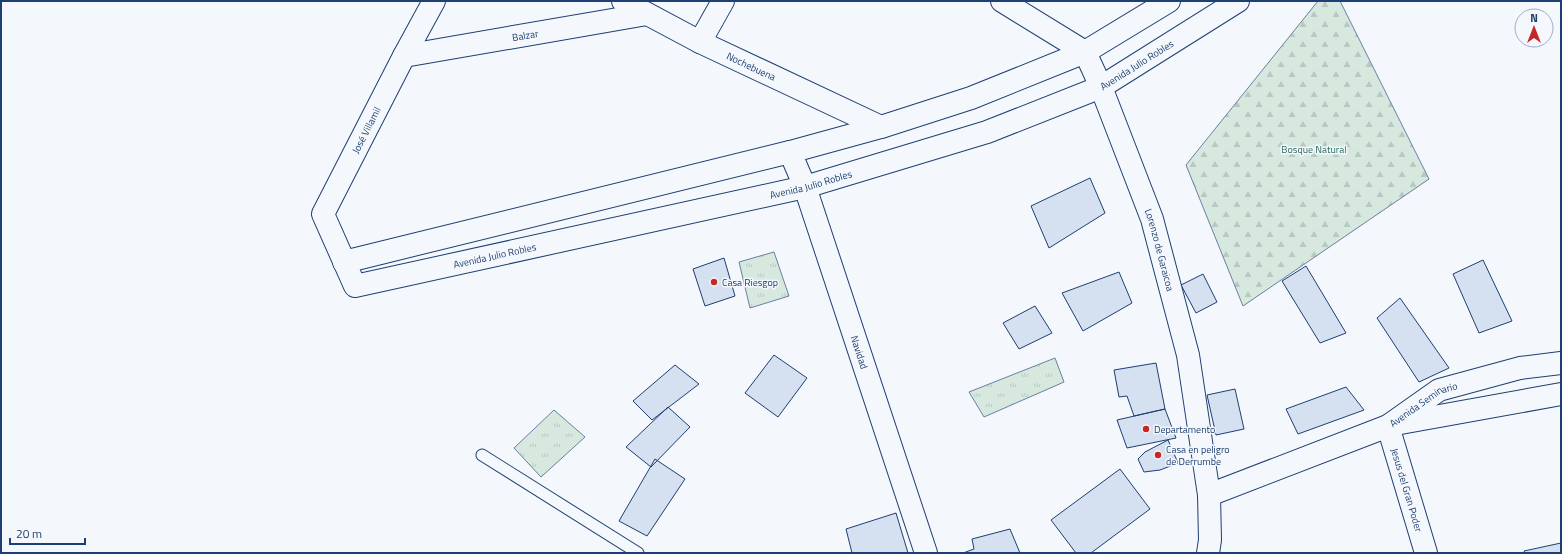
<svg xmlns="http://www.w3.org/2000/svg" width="1562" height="554" viewBox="0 0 1562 554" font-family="'Titillium Web',sans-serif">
<defs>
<pattern id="forest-firs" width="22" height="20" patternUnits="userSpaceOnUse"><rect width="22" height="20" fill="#d7e8df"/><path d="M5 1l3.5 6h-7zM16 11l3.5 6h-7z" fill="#b8c8c3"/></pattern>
<pattern id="park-tufts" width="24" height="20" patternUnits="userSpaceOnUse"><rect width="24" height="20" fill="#d7e8df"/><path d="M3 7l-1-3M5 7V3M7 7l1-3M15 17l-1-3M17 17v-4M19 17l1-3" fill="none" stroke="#b8c8c3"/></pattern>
</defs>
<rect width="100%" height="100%" fill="#f4f7fb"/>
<path fill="url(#forest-firs)" stroke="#687fa3" d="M1318,1H1340L1429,179L1243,306L1186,165Z"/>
<path fill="url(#park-tufts)" stroke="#687fa3" d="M774,252L789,296L750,308L739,262Z
M1055,358L1064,382L984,417L969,392Z
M554,410L585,437L541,477L514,448Z"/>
<path fill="#d5e0f0" stroke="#1d3f73" d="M1090,178L1105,213L1049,248L1031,206Z
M724,258L735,296L705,306L693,269Z
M1483,260L1512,321L1479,333L1453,274Z
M1306,266L1346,333L1320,343L1282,281Z
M1119,272L1132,303L1083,331L1062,293Z
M1203,274L1217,302L1196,313L1181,285Z
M1400,298L1449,368L1419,382L1377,318Z
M1035,306L1052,333L1019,349L1003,323Z
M774,355L807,378L778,417L745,393Z
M1156,363L1165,409L1134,416L1127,396L1119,397L1114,370Z
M675,365L699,384L652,420L633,401Z
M1346,387L1364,410L1298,434L1286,409Z
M1235,389L1244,429L1216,435L1207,395Z
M668,407L690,427L651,467L626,447Z
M1165,409L1176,438L1127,448L1117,420Z
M1168,440L1178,463L1160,470L1144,472L1138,459L1145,452Z
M655,459L685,479L647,536L619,521Z
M1120,469L1150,509L1091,553H1076L1051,520Z
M896,513L908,553H852L846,529Z
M1010,529L1020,553H963L974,549L972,539Z
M1561,543V553H1525L1524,551Z"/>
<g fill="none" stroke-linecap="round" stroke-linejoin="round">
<defs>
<path id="lane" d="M482,455L638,553"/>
<g id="street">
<path id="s1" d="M434,1L404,56L323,214L355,286L805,187L987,132L1101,87"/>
<path id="s2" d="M623,1L700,42L881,127"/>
<path d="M1002,1L1085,52"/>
<path d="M700,42L723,1"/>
<path id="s3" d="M404,56L647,14"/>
<path id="s4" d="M790,152L805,187L926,553"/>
<path d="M344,262L790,152L881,127L971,98L1085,52"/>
<path d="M1395,424L1561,394"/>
<path id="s5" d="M1388,426L1439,390L1520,368L1561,363"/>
<path d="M1208,553L1210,540L1209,495"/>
</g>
<g id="secondary">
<path id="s6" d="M1169,1L1085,52L1101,87L1152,219L1188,355L1209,495L1388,426L1426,553"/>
<path id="s7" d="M1101,87L1238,1"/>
</g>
</defs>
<use href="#lane" stroke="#1d3f73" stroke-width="13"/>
<use href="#street" stroke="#1d3f73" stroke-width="24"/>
<use href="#secondary" stroke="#1d3f73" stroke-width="24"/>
<use href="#lane" stroke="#f4f7fb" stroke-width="11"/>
<use href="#street" stroke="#f4f7fb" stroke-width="22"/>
<use href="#secondary" stroke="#f4f7fb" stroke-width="22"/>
</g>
<g fill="#c62828" stroke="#f4f7fb" stroke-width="1.5">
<circle cx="714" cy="282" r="4"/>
<circle cx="1146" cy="429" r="4"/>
<circle cx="1158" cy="455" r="4"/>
</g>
<g text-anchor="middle" stroke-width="3" stroke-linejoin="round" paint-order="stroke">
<g font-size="10" fill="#1d3f73" stroke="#f4f7fb">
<text dy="4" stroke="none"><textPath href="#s3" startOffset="123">Balzar</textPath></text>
<text dy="4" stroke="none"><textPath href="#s7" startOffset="42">Avenida Julio Robles</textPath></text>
<text dy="4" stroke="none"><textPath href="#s2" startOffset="144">Nochebuena</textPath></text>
<text transform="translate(366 130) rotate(-63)" y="4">José Villamil</text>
<text dy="4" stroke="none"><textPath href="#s1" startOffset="786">Avenida Julio Robles</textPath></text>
<text dy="4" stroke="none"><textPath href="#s6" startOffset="310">Lorenzo de Garaicoa</textPath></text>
<text dy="4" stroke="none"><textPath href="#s1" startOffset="462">Avenida Julio Robles</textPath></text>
<text dy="4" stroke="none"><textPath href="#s4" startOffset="212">Navidad</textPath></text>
<text dy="4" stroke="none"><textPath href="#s5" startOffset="42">Avenida Seminario</textPath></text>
<text dy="4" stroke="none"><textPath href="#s6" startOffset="819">Jesus del Gran Poder</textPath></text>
</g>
<g font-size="10" fill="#2c6c60" stroke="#f4f7fb">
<text x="1314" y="153">Bosque Natural</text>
</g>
<g font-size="10" fill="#1d3f73" stroke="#f4f7fb" text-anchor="start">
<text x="722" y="286">Casa Riesgop</text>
<text x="1154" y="433">Departamento</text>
<text x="1166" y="453">Casa en peligro<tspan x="1166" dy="12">de Derrumbe</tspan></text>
</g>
</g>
<rect width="1562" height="554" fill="none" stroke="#1d3f73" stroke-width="4"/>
<g transform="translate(1534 28)"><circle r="19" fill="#f4f7fb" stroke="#9eadc5"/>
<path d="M0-3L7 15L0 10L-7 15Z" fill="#c62828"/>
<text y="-6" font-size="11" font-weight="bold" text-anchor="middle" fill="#1d3f73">N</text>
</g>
<path d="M10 538v6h75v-6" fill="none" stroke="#1d3f73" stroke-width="2"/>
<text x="16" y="538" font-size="12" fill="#1d3f73" stroke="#f4f7fb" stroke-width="3" paint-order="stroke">20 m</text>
</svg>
